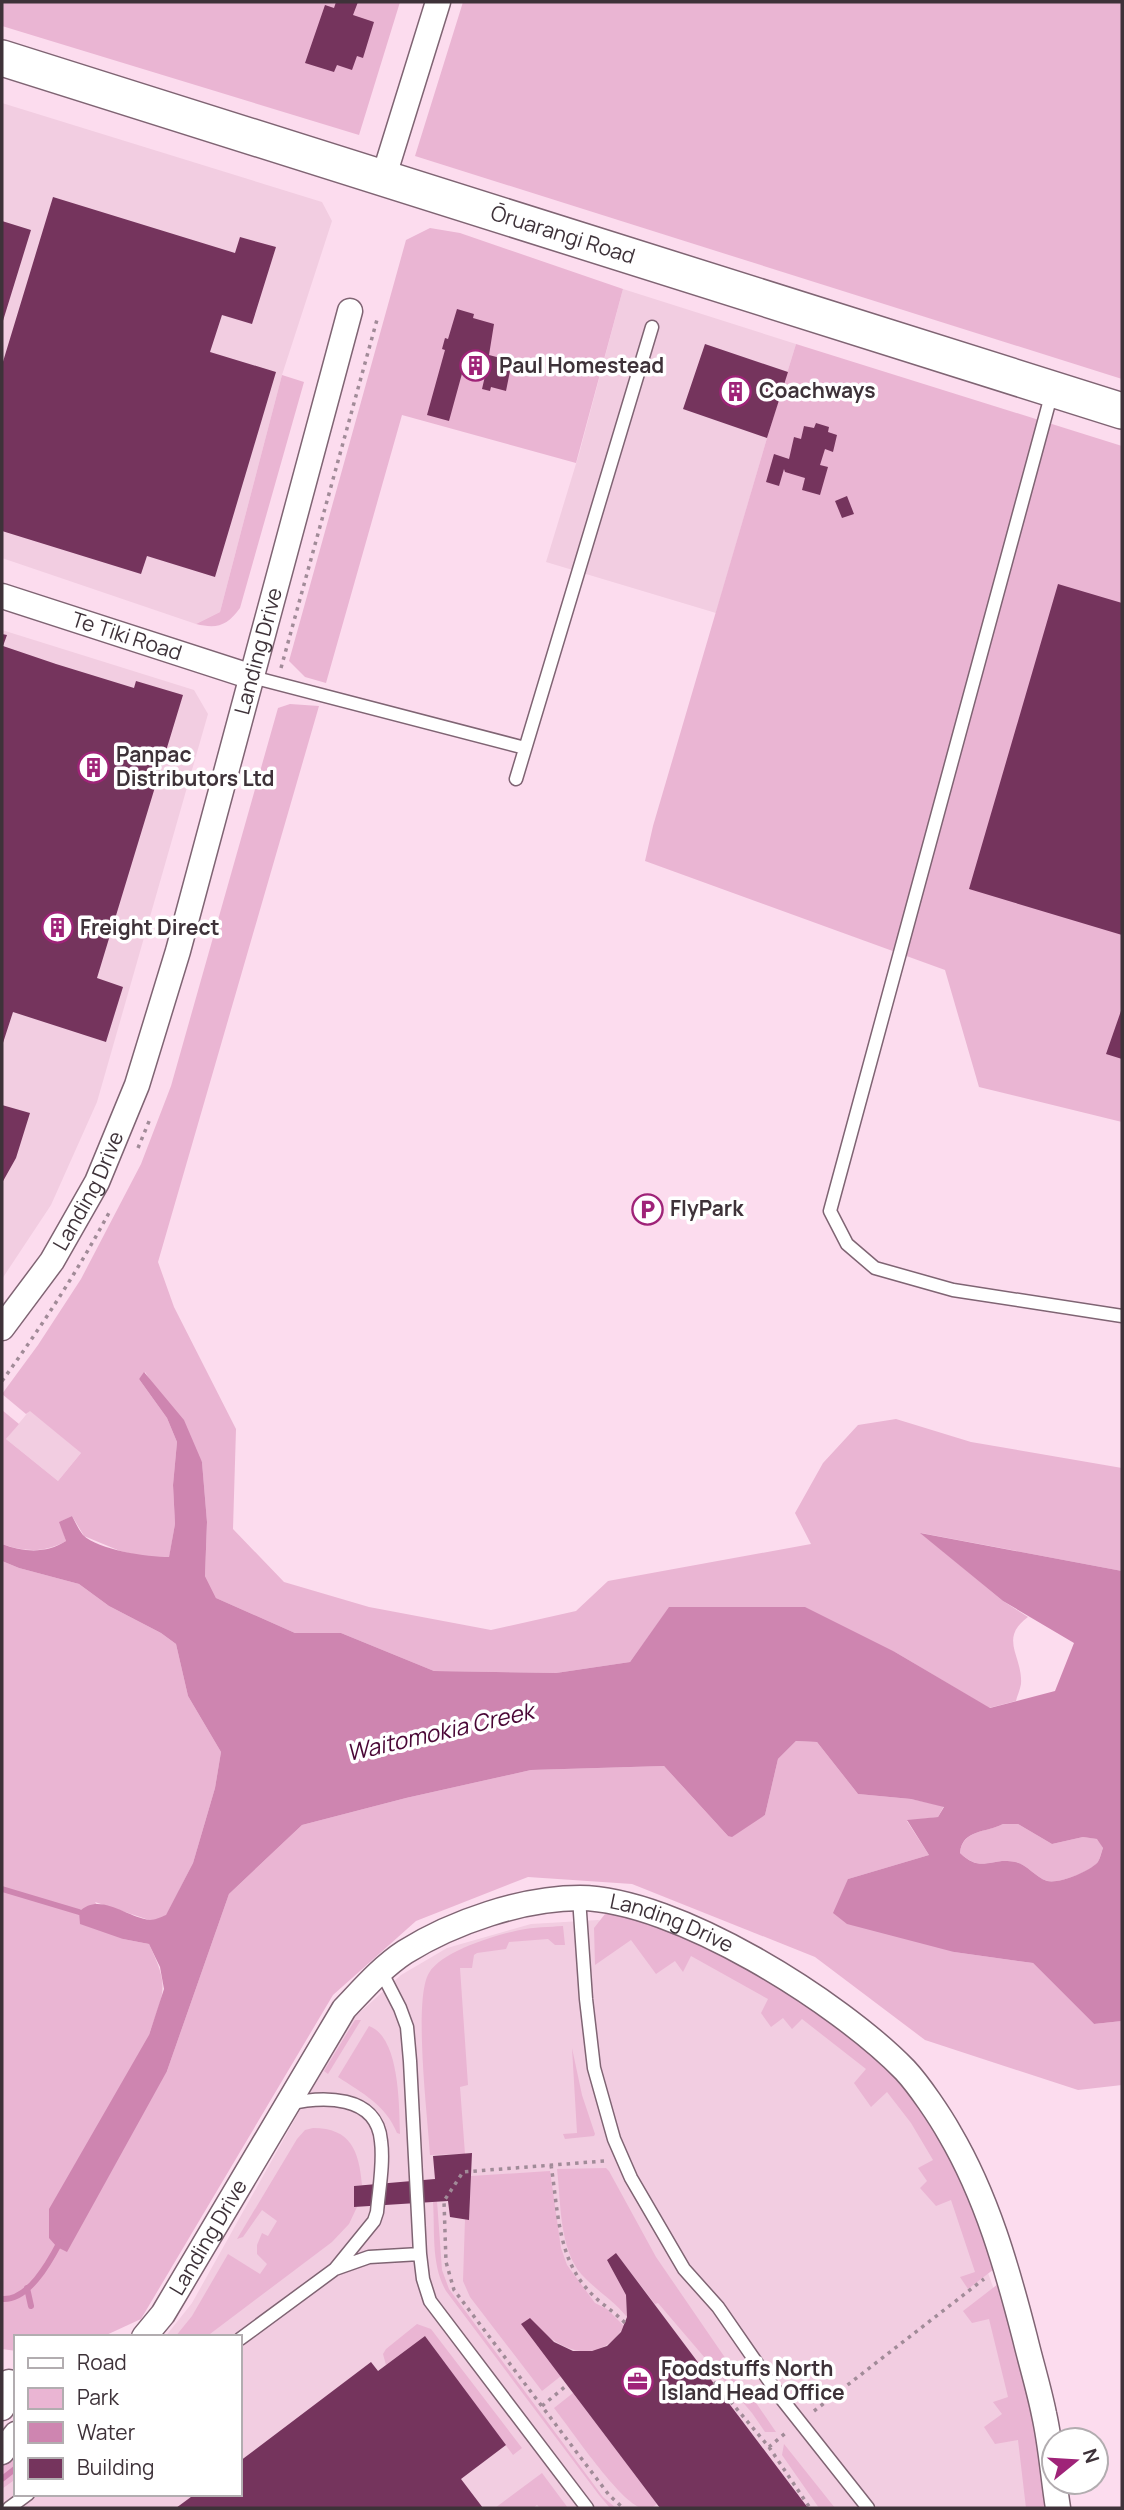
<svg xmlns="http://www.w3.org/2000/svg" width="1124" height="2510" viewBox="0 0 1124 2510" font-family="Manrope,sans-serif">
<rect width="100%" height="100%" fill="#fcdcee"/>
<path fill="#f2cde1" d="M2,103L322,202L332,221L282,375L220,612L196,624L2,558Z
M623,289L796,344L767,438L716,613L546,562L579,454Z
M2,630L194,690L208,714L97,1102L51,1205L2,1279Z
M30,1410L81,1453L58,1481L6,1439Z
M598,1920L681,1938L871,2057L952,2172L997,2298L1039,2508H2V2489L16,2479V2494H240V2337H165L192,2303L338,2042L356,2016L401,1975L447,1948L531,1924Z"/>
<path fill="#eab5d3" d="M2,2H400L359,135L2,26Z
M463,2H1122V379L415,156Z
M430,228L460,233L623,289L576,463L402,415L326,683L305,677L289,661L406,240Z
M796,344L1122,446V1122L979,1087L945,970L645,861L653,826L767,438Z
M282,375L304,382L240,608C227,626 217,629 196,624L220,612Z
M290,704L319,706L158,1262L174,1307L236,1429L233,1529L284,1582L369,1607L491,1630L576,1611L608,1581L811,1544L795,1513L823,1463L858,1425L896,1419L971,1442L1122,1468V1571L921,1533L1003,1601L1028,1617C998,1639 1023,1656 1021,1684C1020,1690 1017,1696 1016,1701L989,1708L895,1652L669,1608L630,1662L556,1673L434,1671L341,1633H295L216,1598L205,1576L207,1522L202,1462L145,1372L139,1379L167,1418L177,1442L173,1485L175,1524L169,1558L145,1557L120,1551L84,1536L72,1516L60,1522L66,1541C46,1553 23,1552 2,1544V1410L19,1424L6,1439L58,1481L81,1453L30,1411L26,1414L2,1394L38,1345L81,1279L141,1164L171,1086L278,708Z
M2,1561L19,1568L79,1584L109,1606L161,1633L176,1644L188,1696L221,1752L215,1788L193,1863L166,1916L152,1921L95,1902L123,1939L149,1944C170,1988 164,1991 149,2035L167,2071L229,1894L302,1825L406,1798L531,1770L664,1766L728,1836L765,1815L778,1759L796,1741L817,1742L858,1794L911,1799L944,1806L938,1817L907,1821L929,1855L848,1879L954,1952L1033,1963L1094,2024L1122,2021V2085L1078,2090L925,2040L815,1957L632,1884L528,1877L416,1921L333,1995L141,2319L102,2337H16V2351L2,2349Z
M1003,1824H1018L1052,1844L1083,1837L1098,1839L1103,1848C1101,1852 1100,1860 1097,1863C1089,1872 1059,1884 1047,1881C1035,1877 1027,1864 1015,1862C989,1857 983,1874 960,1853C963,1829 985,1833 1003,1824Z
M609,1913L657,1924L704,1942L783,1985L868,2045L925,2110L969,2193L994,2269L968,2289L960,2277L975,2272L951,2200L936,2206L920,2188L927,2181L918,2168L933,2160L911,2123L887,2092L871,2107L854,2083L866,2069L802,2019L792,2029L783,2018L771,2027L761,2013L768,1999L691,1956L683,1972L675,1961L656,1974L631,1940L595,1965L594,1928L605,1914Z
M563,1926L565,1945H555L548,1939L509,1942L506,1949L477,1953L474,1955L472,1968H460L468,2085L460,2087L465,2154L430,2155C428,2120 413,1999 429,1973C442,1951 496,1935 520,1930C534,1927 549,1927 563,1926Z
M355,2020H361L328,2074L324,2071Z
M369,2026C400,2037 399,2106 400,2134L397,2133C386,2105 362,2093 338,2077Z
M572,2048L582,2095L595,2134L594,2136L565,2139L563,2134L577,2133Z
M313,2128C351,2128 359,2151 362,2185L354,2186V2207H357L349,2224L332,2242L206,2337H175L192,2316L228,2254L260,2274L267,2264L257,2254V2245L262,2233L268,2236L277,2221L262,2210L243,2237L237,2239L297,2139L305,2130Z
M606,2168L609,2171L656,2257L776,2432H765L752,2413L658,2303L655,2304L616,2253L607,2260L626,2295L627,2317C614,2301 596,2290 582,2275C559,2249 561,2202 557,2169Z
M550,2171L561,2248L567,2265L595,2303L607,2309L624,2326C604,2360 573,2357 545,2334L561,2376L542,2391L470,2297L463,2281L465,2219L469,2220L471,2176Z
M437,2201L442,2270L449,2289L603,2497L616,2508H610L599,2495L446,2291C431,2265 435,2231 433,2202Z
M998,2284C1019,2357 1039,2432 1045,2508H1026L1018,2440L995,2444L984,2427L1002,2414L993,2402L1008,2397L989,2319L972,2323L963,2311Z
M417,2324L431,2329L522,2448L513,2455L425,2336L386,2365L383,2354L386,2349Z
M573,2393L657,2504C652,2508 648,2510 642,2508C621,2504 570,2428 554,2408Z
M784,2444L835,2508H819L782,2455Z
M16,2447V2479L2,2489V2461Z
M542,2473L568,2508H540L537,2505L533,2508H495Z"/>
<path fill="#ce85b0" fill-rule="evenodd" d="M144,1372L184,1420L202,1462L207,1522L205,1576L216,1598L295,1633H341L434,1671L556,1673L630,1662L669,1607H805L895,1652L990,1708L1055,1691L1074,1643L1003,1601L920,1533L1122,1571V2021L1094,2024L1033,1963L954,1952L847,1924L833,1913L848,1879L929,1855L907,1820L938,1817L944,1807L911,1799L858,1794L817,1742L796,1741L778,1759L765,1815L732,1837L728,1836L664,1766L531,1770L406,1798L302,1825L229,1894L167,2071L67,2252L57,2247L49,2238V2209L149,2035L164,1989L160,1967L149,1944L123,1939L80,1924L79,1912C99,1891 126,1917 150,1920C155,1920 161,1917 166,1915L193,1863L215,1788L221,1752L188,1696L176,1644L161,1633L109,1606L79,1584L19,1568L2,1561V1544C23,1552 46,1554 66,1541L59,1522L72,1516C75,1522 79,1530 83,1535C98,1550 148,1557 169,1557L175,1524L173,1485L177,1442L167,1418L139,1379ZM1003,1824H1018L1052,1844L1083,1837L1097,1839L1103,1848C1101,1853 1100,1860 1097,1863C1088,1872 1059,1884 1047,1881C1035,1877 1027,1864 1015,1862C990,1857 982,1874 960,1853C962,1829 986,1833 1003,1824Z"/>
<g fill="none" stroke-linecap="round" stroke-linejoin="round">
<path stroke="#ce85b0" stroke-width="6" d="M2,1889L79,1912
M27,2288L31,2306
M2,2299C28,2301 49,2263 60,2242
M2,2479L16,2468"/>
</g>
<path fill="#75345d" d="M336,2H358L353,15L374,22L363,58L357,56L352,70L337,65L334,72L305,63L325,5L334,8Z
M53,197L235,253L240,237L276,247L252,324L222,315L210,352L276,372L215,577L147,556L141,574L2,531V365Z
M2,221L31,230L2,324Z
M457,309L474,314L473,318L494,324L489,355L512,361L506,391L491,387L490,391L482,389L485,376L463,370L449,421L427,415L445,350L442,349L445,338L448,339Z
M705,344L788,372L767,438L683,409Z
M816,423L829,427L828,432L837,435L833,452L825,449L820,465L828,467L820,495L802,490L805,478L785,472L784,469L779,486L766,482L774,454L789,459L794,437L801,439L804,426L814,428Z
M847,496L854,514L842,518L835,501Z
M1058,584L1122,603V935L969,889Z
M2,634L7,635L3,646L56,664L134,688L136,681L183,695L97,978L123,987L106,1042L13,1012L2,1046Z
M1122,1008V1059L1106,1054Z
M2,1105L30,1113L16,1158L2,1183Z
M472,2153L469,2220L450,2217L448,2201L354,2207V2186L435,2179L433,2156Z
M616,2253L703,2369L808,2508H660L567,2385L521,2324L530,2318L554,2342L573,2351H592L607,2346L621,2332L627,2317L626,2295L607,2260Z
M425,2336L506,2445L461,2479L483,2508H176L195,2494H240V2461L371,2362L378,2371Z"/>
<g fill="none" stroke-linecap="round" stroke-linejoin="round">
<defs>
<path id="lane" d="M1052,392L830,1211L847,1244L875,1268L953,1290L1122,1316
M252,677L525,748
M516,779L652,327
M579,1898L586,1999L594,2068L614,2139L631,2178L684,2269L718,2307L781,2398L868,2508
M381,1971L400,2008L407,2027L410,2061L420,2254L423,2279L430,2301L587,2508
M288,2104C322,2096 377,2094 381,2141C384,2163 379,2189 377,2212L374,2221L335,2269
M240,2339L335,2269L369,2257L420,2254
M9,2508L28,2494"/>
<g id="street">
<path d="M383,179L438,2"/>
<path id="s1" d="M2,596L252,677"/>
<path id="s2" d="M2,1328L52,1261L97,1182L137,1085L178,951L350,311"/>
<path id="s3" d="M144,2337L163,2314L344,2009C363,1989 382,1967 405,1952C453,1922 523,1898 580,1898C676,1899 839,2002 905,2070C919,2085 940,2116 950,2134C987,2197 1007,2268 1025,2338C1031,2363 1039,2389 1044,2414C1051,2445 1053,2477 1058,2508"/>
<path d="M2,2408L9,2382"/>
<path d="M2,2452L16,2434"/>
</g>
<g id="secondary">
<path id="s4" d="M2,58L1122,411"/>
</g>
</defs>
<use href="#lane" stroke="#7f6473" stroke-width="15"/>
<use href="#street" stroke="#7f6473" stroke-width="27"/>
<use href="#secondary" stroke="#7f6473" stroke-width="38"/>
<path stroke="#a18b98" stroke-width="3.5" stroke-dasharray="3.5 5" stroke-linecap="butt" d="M281,668L378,316
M138,1148L150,1119
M2,1381C42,1326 79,1269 111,1209
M604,2161L463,2172L444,2201L446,2262L454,2290L609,2495L623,2508
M551,2165C558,2208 557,2256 588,2290C599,2303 614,2311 625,2323
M703,2369L769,2447L788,2431
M542,2406L567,2385
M814,2411L984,2279
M769,2447L810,2508"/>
<use href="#lane" stroke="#fff" stroke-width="12"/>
<use href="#street" stroke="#fff" stroke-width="24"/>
<use href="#secondary" stroke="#fff" stroke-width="35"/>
</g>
<defs>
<symbol id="building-ring" viewBox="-11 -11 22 22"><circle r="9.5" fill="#fff" stroke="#9f2378" stroke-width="1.5"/><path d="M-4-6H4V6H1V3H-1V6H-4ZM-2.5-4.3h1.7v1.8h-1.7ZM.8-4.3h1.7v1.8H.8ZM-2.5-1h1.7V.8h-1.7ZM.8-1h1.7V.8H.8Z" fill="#9f2378"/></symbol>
<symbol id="parking-ring" viewBox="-11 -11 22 22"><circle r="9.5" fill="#fff" stroke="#9f2378" stroke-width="1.5"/><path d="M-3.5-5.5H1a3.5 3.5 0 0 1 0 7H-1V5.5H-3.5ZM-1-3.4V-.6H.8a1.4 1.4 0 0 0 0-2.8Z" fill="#9f2378"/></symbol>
<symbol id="office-ring" viewBox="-11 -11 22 22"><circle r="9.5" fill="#fff" stroke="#9f2378" stroke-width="1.5"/><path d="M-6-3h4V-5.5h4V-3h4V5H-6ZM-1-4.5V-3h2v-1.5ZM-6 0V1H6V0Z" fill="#9f2378"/></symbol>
</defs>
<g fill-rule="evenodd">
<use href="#building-ring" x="458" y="348" width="35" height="35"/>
<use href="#building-ring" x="718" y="374" width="35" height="35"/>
<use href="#building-ring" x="76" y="750" width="35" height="35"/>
<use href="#building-ring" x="40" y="910" width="35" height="35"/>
<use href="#parking-ring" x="630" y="1192" width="35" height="35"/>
<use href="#office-ring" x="620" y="2364" width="35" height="35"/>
</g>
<g text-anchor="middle" stroke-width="7" stroke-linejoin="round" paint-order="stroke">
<g font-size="21" fill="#3e3239" stroke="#fff">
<text dy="7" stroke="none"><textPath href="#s4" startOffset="588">Ōruarangi Road</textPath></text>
<text dy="7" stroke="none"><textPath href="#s1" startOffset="131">Te Tiki Road</textPath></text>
<text dy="7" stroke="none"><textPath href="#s2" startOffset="730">Landing Drive</textPath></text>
<text dy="7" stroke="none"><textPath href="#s2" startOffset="163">Landing Drive</textPath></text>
<text dy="7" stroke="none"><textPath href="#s3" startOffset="749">Landing Drive</textPath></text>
<text dy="7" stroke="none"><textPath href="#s3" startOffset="119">Landing Drive</textPath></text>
</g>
<g font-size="21" font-weight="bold" fill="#3e3239" stroke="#fff" text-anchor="start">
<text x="499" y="373">Paul Homestead</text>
<text x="759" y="398">Coachways</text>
<text x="116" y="762">Panpac<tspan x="116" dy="24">Distributors Ltd</tspan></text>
<text x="80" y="935">Freight Direct</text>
<text x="670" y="1216">FlyPark</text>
<text x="661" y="2376">Foodstuffs North<tspan x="661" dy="24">Island Head Office</tspan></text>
</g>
<g font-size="23" font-style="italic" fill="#4a0736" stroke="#fff">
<text transform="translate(440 1732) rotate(-13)" y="8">Waitomokia Creek</text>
</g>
</g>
<rect width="1124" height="2510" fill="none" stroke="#3e3239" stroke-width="7"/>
<rect x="14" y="2335" width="228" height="161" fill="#ffffff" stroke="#b2adb0" stroke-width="2"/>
<rect x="28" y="2358" width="35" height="10" fill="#ffffff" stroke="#b2adb0" stroke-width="2"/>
<text x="77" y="2370" font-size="21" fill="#3e3239">Road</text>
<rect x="28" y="2388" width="35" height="21" fill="#eab5d3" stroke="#b2adb0" stroke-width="2"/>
<text x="77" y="2405" font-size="21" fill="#3e3239">Park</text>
<rect x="28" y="2422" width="35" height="21" fill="#ce85b0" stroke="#b2adb0" stroke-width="2"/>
<text x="77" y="2440" font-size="21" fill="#3e3239">Water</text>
<rect x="28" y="2458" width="35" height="21" fill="#75345d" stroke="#b2adb0" stroke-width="2"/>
<text x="77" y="2475" font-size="21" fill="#3e3239">Building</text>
<g transform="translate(1075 2461) rotate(72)"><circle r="33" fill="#ffffff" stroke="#b2adb0" stroke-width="2"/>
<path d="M0-5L12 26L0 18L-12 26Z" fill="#9f2378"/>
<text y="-10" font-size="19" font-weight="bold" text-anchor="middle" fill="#3e3239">N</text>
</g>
</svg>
